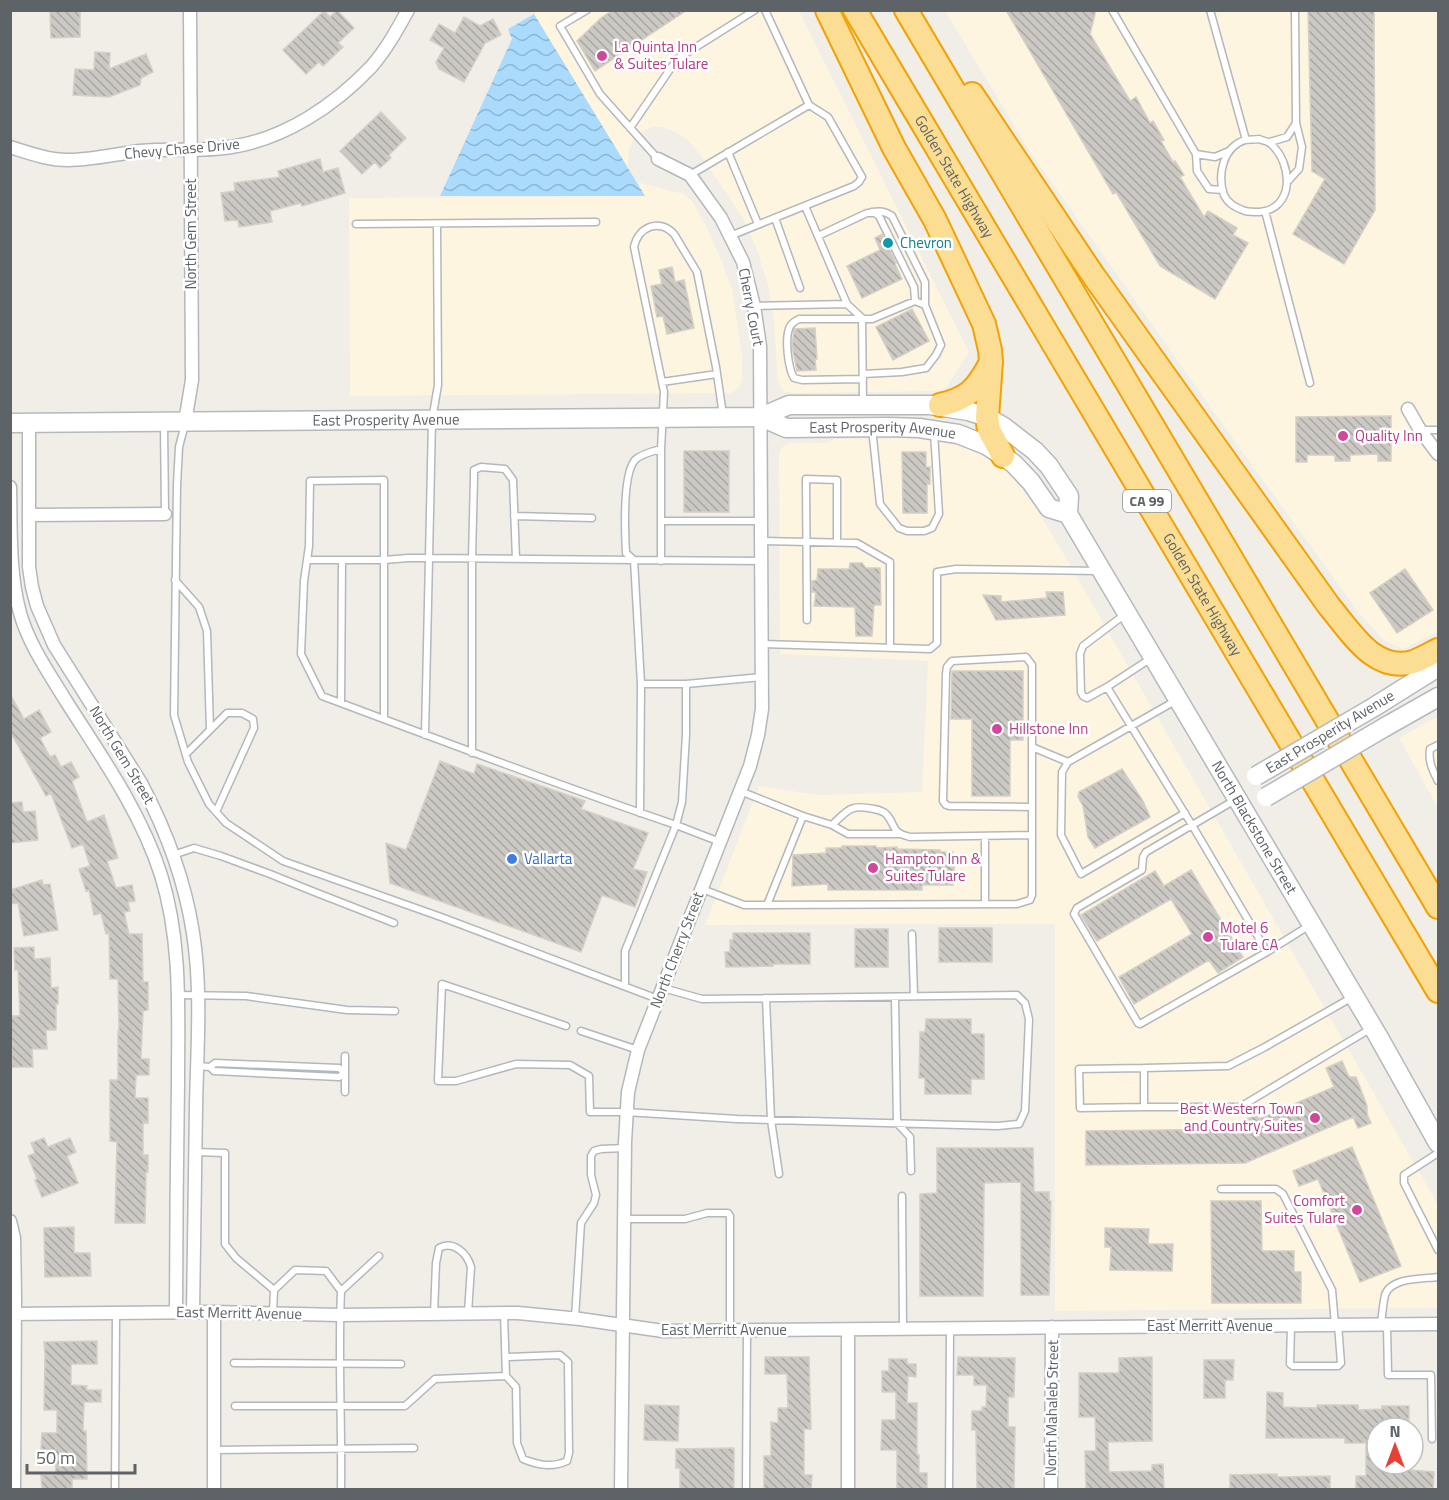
<svg xmlns="http://www.w3.org/2000/svg" width="1449" height="1500" viewBox="0 0 1449 1500" font-family="'Titillium Web',sans-serif">
<defs>
<pattern id="water-waves" width="16" height="10" patternUnits="userSpaceOnUse" patternTransform="scale(1.5)"><rect width="16" height="10" fill="#aadbfd"/><path d="M0 5q4-4 8 0t8 0" fill="none" stroke="#8eb5d1"/></pattern>
<pattern id="building-back-hatch" width="6" height="6" patternUnits="userSpaceOnUse" patternTransform="scale(1.5)"><rect width="6" height="6" fill="#ccc9c4"/><path d="M-1 5l2 2M0 0l6 6M5-1l2 2" fill="none" stroke="#a9a7a3"/></pattern>
</defs>
<rect width="100%" height="100%" fill="#f0eee7"/>
<path fill="#fdf5df" d="M540,10L799,11L969,352L944,391L792,393L783,391L778,381L774,324L769,288L756,247L743,218L699,153L688,140L675,132L662,127H652L641,132L634,138L629,150L628,161L629,169L534,14Z
M945,11H1438V631L1403,649L1384,640L1359,613L1218,418L1029,150Z
M637,182L683,194L692,201L708,230L721,260L732,289L742,356V379L739,388L731,393L350,396L349,198L644,196Z
M917,438L949,441L967,448L1000,465L1012,476L1034,505L1063,553L1438,1205V1308L1055,1311V924L705,925L759,786L818,795L922,792L928,661L780,654L779,457L781,448L790,443H827L835,439Z
M1438,716V808L1399,738Z"/>
<path fill="url(#water-waves)" d="M534,14L645,196H440L512,39L508,29Z"/>
<path fill="url(#building-back-hatch)" stroke="#d5d0c5" stroke-width="1.5" d="M50,10H80V37L51,38Z
M337,10L354,28L338,43L343,47L323,66L319,62L306,74L283,50L324,11L330,17Z
M613,10H687L595,71L577,41L601,18Z
M1006,10H1096L1090,34L1130,101L1136,97L1150,123L1153,121L1164,140L1161,141L1173,162L1175,161L1184,175L1180,177L1204,217L1208,211L1237,228L1233,235L1248,243L1215,299L1160,266L1116,192L1113,194Z
M1308,10H1374L1375,210L1344,264L1293,234L1325,179L1312,171Z
M464,17L480,26L493,19L501,35L485,43L464,82L439,69L436,62L444,48L430,40L439,24L455,33Z
M95,52L110,53L109,69L146,54L153,72L141,78L140,85L109,97L73,95L75,69L94,70Z
M381,112L406,138L389,155L391,158L380,168L375,162L362,174L340,151Z
M320,159L323,172L338,168L345,193L302,206L301,203L270,211L272,222L239,227L238,220L225,221L221,193L235,191L234,183L280,177L278,171Z
M882,234L896,263L895,264L902,279L862,298L847,266L880,250L875,238Z
M672,267L675,282L684,280L694,328L667,334L663,316L657,317L651,286L662,284L659,270Z
M912,309L929,341L893,360L876,327Z
M815,328L817,359H815L816,370L797,371L792,347L794,329Z
M1391,416V461H1378V454L1350,455V461H1335V455H1307V462H1296V417Z
M684,451H729V512H684Z
M902,452H926V467H930V484H927V513H903Z
M850,563H862L866,568H880L881,605H874L872,636H856L855,607L814,606L816,592H812V581L817,580L818,569H849Z
M1405,569L1433,610L1397,633L1370,593Z
M1046,592H1063L1065,615L996,620L983,595L1001,596V602L1047,598Z
M952,671H1023V740H1010V796H972V719H951Z
M10,694L24,719L39,710L51,732L40,738L50,757L55,755L61,767L71,762L79,777L72,781L87,822L104,815L118,858L107,861L116,888L132,885L135,901L128,902L130,911L124,912L129,934H142L143,982H148V1010L143,1011L141,1059H149V1075H136L135,1098H148V1123H143V1155H148V1172H146L145,1223H115L117,1142L110,1141V1080H118V1031H119L118,979H110L109,933L106,934L101,913L94,915L89,890L86,891L79,869L90,866L83,844L72,848L51,793L46,796L10,731Z
M440,761L474,774L477,764L585,801L581,809L648,833L633,869L647,872L635,907L602,895L581,952L390,883L386,843L406,850Z
M1122,769L1143,801L1150,817L1095,848L1088,837L1083,806L1078,797L1079,792Z
M22,802L23,812L35,811L38,840L10,843V803Z
M842,846H876V848L897,847V849L940,850L941,852H953L955,880H952L953,885H922V890H828V884L792,886L793,855L826,853V848H842Z
M1191,870L1243,957L1218,973L1209,960L1134,1004L1119,977L1192,934L1171,899L1097,941L1081,915L1155,871L1164,886Z
M42,880L43,885L50,884L58,930L24,936L18,903L10,904V890Z
M939,928H992V962H939Z
M855,929H888V967H855Z
M733,933H810V964H773V966L726,967L725,952H730V940H733Z
M34,947V959L50,958L51,988L58,987V1004H56V1030H46L47,1049H32L33,1067H12L11,1016H20L18,970H15L14,948Z
M926,1019H971V1034H984V1079H971V1094H925V1078H919L920,1032H925Z
M1342,1061L1349,1077H1356L1367,1106V1114L1371,1123L1358,1128L1353,1117L1245,1163L1086,1165V1131L1242,1129V1121L1257,1115L1259,1119L1334,1087L1326,1068Z
M44,1138L48,1147L70,1138L76,1152L67,1156L78,1183L42,1197L35,1180L37,1179L28,1156L35,1153L31,1143Z
M1352,1147L1401,1266L1360,1282L1318,1179L1299,1186L1293,1171Z
M937,1148H1033L1034,1192H1049V1201H1051L1049,1295H1021V1182L984,1183L983,1296H920V1194L937,1193Z
M1211,1201H1261L1262,1251H1294V1272H1301V1303H1212Z
M74,1227V1253H90L91,1276L45,1277L44,1228Z
M1105,1228L1149,1229L1148,1244H1173L1172,1271L1110,1270L1111,1247H1105Z
M97,1341V1364H71V1385L87,1386L86,1390H101V1402H84L83,1431H86L87,1479H72V1490H42L41,1475H56L55,1450H41L42,1433H57V1410H44L45,1354L44,1342Z
M765,1357H809L811,1429H804V1475H812L811,1490H764V1456H771V1422L778,1423V1408H788L787,1374H765Z
M958,1357L1015,1358L1014,1397H1008V1427H1015L1014,1490L977,1489L976,1430H972V1411H982V1407H986L987,1385H974V1375H957Z
M1152,1357V1441L1108,1442L1109,1472L1152,1471V1465L1163,1464L1164,1490H1086L1085,1451H1096L1095,1417H1079V1373H1119V1358Z
M889,1359H907V1364H916V1377L908,1376L907,1403H917V1455H919V1473H927V1490H897V1450H881L882,1420H896V1392H882V1371H889Z
M1204,1360H1234L1233,1380H1225V1398H1204Z
M1267,1392L1283,1393V1407L1317,1408V1405H1358V1410L1382,1409V1406H1409V1428H1377V1464H1410V1470L1434,1472L1433,1490H1356V1476H1366V1443H1345V1438H1266Z
M645,1405L679,1406L678,1441L644,1440Z
M734,1448V1490H680V1468H676V1449Z
M1277,1474V1477L1330,1476V1490H1230V1475Z"/>
<g fill="none" stroke-linecap="round" stroke-linejoin="round">
<defs>
<path id="service" d="M587,10L560,26L600,94L658,159
M1112,10L1196,154L1197,171L1209,189L1222,190
M1210,10L1246,140
M630,128L677,59L755,10
M1259,139C1263,141 1268,141 1271,144C1293,164 1295,209 1259,212C1253,212 1250,212 1245,211C1236,208 1228,204 1224,195C1217,175 1223,147 1245,140C1249,139 1255,140 1259,139Z
M1270,142L1287,137L1296,123
M728,152L758,224
M1196,154L1215,157L1229,151
M690,175L809,105L765,10
M1288,181L1299,169L1302,147L1296,123L1295,10
M805,206L847,304
M1265,211L1310,383
M872,212C880,211 885,211 892,216L925,282V305
M775,218L800,288
M356,224L596,222
M730,236L854,186L859,182L862,177L828,117L809,105
M818,236L867,213H875L879,216L914,287L915,301
M755,306L847,304L862,318L863,402
M863,374L902,372L926,368L936,355L941,345L925,305L915,301L872,319H799C795,321 790,324 789,329C785,340 788,368 794,378L802,380L863,379
M662,382L717,374
M185,424L179,447L177,485L174,715L188,762L209,804L226,823L283,861L441,917L658,999
M164,425L165,513
M872,428L880,504L899,528L907,531H924L932,528L939,514L934,432
M1421,430H1438
M514,516L592,518
M661,521V449L664,392L634,247C638,227 659,218 674,234L697,272L716,367L723,415
M762,541L857,543L890,562V648
M307,560H384L408,558H429L432,420L438,385L437,224
M634,560L626,553C625,534 622,475 635,460C641,454 653,451 661,449
M661,561V521H762
M175,580L199,607L207,631L210,730
M807,620L806,479L837,480V542
M762,644L930,649L937,643V572L956,569L1099,571
M1150,659L1107,687L1192,825L1267,952L1310,925
M686,684L762,677
M1107,687L1087,698L1083,696L1081,692L1080,654L1083,646L1124,615
M1175,701L1068,762L1062,772L1061,835L1081,874L1185,813
M341,703L342,560
M384,719V480L310,481L309,546L304,581L301,654L322,696C440,740 557,785 676,825L682,802L686,735V684H641L634,560L761,561
M425,735L429,558L634,560
M1438,745L1430,749C1428,762 1433,771 1438,781
M1032,747V807
M472,753V558L474,478V470L481,467L505,469L513,480L516,559
M186,754L227,713H242L253,719L254,728L216,812
M740,791L803,816L767,905
M1235,800L1146,852L1143,857L1142,870L1077,908L1074,914L1138,1023L1140,1024L1267,952
M640,813L641,684
M803,816L832,825C848,810 850,804 874,809C879,810 884,811 887,815C897,827 890,832 910,837L1032,835
M832,825L848,834H900
M985,836V904
M173,855L194,848L221,856L270,874L312,891L394,923
M702,889L744,905L1017,904L1030,900L1032,895V807L949,806L946,805L943,801L946,674L947,667L952,661L1026,657L1032,665V747L1068,762
M912,934L914,996
M625,986V951L676,825L720,842
M178,995L246,996L347,1010L395,1011
M895,997L897,1123L910,1137L911,1171
M766,998L771,1120L779,1174
M1351,998L1265,1047L1228,1066L1144,1068V1107H1240L1370,1029
M566,1026L442,984L438,1081H456L516,1064L570,1065L589,1076L590,1112H626L737,1119L998,1126L1019,1124L1025,1111L1029,1019L1025,1003L1017,995L702,999L663,988
M581,1031L638,1050
M197,1066L210,1067L215,1063L339,1068L345,1073L339,1077L214,1071L210,1067
M1144,1068L1079,1069L1080,1108L1144,1107
M345,1092V1056
M195,1152L225,1153V1244L236,1258L274,1290L273,1313
M1438,1153L1404,1175V1183L1438,1250
M1221,1189H1276L1283,1194L1332,1290L1335,1325
M902,1196L903,1329
M624,1219H685L707,1213H728L730,1216V1330
M274,1290L295,1270L326,1271L341,1291C338,1357 342,1423 341,1490
M341,1291L379,1256
M434,1314L436,1263L439,1248C453,1240 467,1253 471,1267L468,1313
M575,1318L581,1223L594,1203L596,1195L591,1175V1156L594,1151L601,1149L625,1148
M1381,1324C1382,1315 1383,1304 1385,1295C1391,1277 1423,1279 1438,1277
M1387,1325L1388,1375H1431L1432,1439
M1291,1326L1290,1364L1293,1366H1338L1341,1363L1338,1325
M506,1357L560,1355L568,1362L569,1453L567,1461C552,1468 538,1465 523,1459L517,1443L516,1387L506,1376
M234,1363L401,1364
M235,1406H405L435,1379L506,1376L504,1314
M215,1450L414,1448
M115,1490L116,1313
M746,1490L747,1330
M949,1490L950,1329"/>
<path id="minor" d="M10,147C29,153 48,160 68,160C92,160 116,154 140,151C170,148 201,152 231,147C284,139 334,106 371,67C386,50 397,30 408,10
M1408,409L1420,430L1438,454
M185,422L192,380L190,10
M29,423V567L32,587L37,606L54,645L141,783C166,830 185,881 193,933C202,990 197,1050 196,1107C195,1175 194,1244 193,1312
M10,487C11,529 9,573 20,613C29,645 49,673 66,701C101,756 141,812 161,875C182,942 178,1012 178,1082C177,1159 176,1235 176,1312
M29,515L165,514
M10,1221L14,1238L15,1297L14,1490
M214,1312V1490
M10,1314L214,1312L340,1315L518,1313L580,1319L663,1331L1438,1324
M621,1490L625,1142L628,1092L638,1050L750,766L758,735L762,709L760,346L754,306L743,262L721,218L690,175L658,159
M848,1490V1330
M1051,1490L1052,1327"/>
<g id="secondary">
<path id="s1" d="M761,417L786,428L889,427L919,428L958,434L986,445L1003,456L1014,464L1031,482L1049,508L1068,514"/>
<path id="s2" d="M10,423L761,417L789,405H930L968,411L987,417L1004,427L1035,451L1049,466L1069,496L1068,514L1378,1036L1438,1143"/>
<path d="M1374,707L1438,667"/>
<path d="M1385,727L1438,697"/>
</g>
<g id="motorway">
<path d="M827,10L894,148L935,220L984,324L990,350L991,362L987,417L989,430L1003,456"/>
<path id="s3" d="M855,10L1438,991"/>
<path d="M906,10L1438,907"/>
<path d="M972,94L1093,275L1329,606C1351,632 1374,673 1413,662C1422,659 1430,654 1438,650"/>
<path d="M940,405C967,399 976,390 989,366"/>
</g>
</defs>
<use href="#service" stroke="#b4b7bb" stroke-width="9"/>
<use href="#minor" stroke="#b4b7bb" stroke-width="15"/>
<use href="#secondary" stroke="#b5b9be" stroke-width="21"/>
<use href="#motorway" stroke="#f2a205" stroke-width="26"/>
<use href="#service" stroke="#fff" stroke-width="6"/>
<use href="#minor" stroke="#fff" stroke-width="12"/>
<use href="#secondary" stroke="#fff" stroke-width="18"/>
<use href="#motorway" stroke="#fbde94" stroke-width="22"/>
<defs>
<path id="secondary-bridge" d="M1256,776L1374,707
M1266,797L1385,727"/>
</defs>
<use href="#secondary-bridge" stroke="#b5b9be" stroke-width="21" stroke-linecap="butt"/>
<use href="#secondary-bridge" stroke="#fff" stroke-width="18"/>
</g>
<g fill="#d1479c" stroke="#fff" stroke-width="2">
<circle cx="602" cy="56" r="6"/>
<circle cx="1343" cy="436" r="6"/>
<circle cx="997" cy="729" r="6"/>
<circle cx="873" cy="868" r="6"/>
<circle cx="1208" cy="937" r="6"/>
<circle cx="1315" cy="1118" r="6"/>
<circle cx="1357" cy="1210" r="6"/>
</g>
<circle fill="#0f9aa8" stroke="#fff" stroke-width="2" cx="888" cy="243" r="6"/>
<circle fill="#3f7fe0" stroke="#fff" stroke-width="2" cx="512" cy="859" r="6"/>
<g text-anchor="middle" stroke-width="5" stroke-linejoin="round" paint-order="stroke">
<rect fill="#fff" stroke="#8e9295" stroke-width="1.5" x="1123" y="490" width="48" height="22" rx="4.5"/>
<g font-size="14" font-weight="bold" fill="#5e6367">
<text x="1147" y="506">CA 99</text>
</g>
<g font-size="15" fill="#b23c85" stroke="#fff" text-anchor="start">
<text x="614" y="52">La Quinta Inn<tspan x="614" dy="17">&amp; Suites Tulare</tspan></text>
<text x="1355" y="441">Quality Inn</text>
<text x="1009" y="734">Hillstone Inn</text>
<text x="885" y="864">Hampton Inn &amp;<tspan x="885" dy="17">Suites Tulare</tspan></text>
<text x="1220" y="933">Motel 6<tspan x="1220" dy="17">Tulare CA</tspan></text>
<text x="1303" y="1114" text-anchor="end">Best Western Town<tspan x="1303" dy="17">and Country Suites</tspan></text>
<text x="1345" y="1206" text-anchor="end">Comfort<tspan x="1345" dy="17">Suites Tulare</tspan></text>
</g>
<g font-size="15" fill="#5e6367" stroke="#fff">
<text transform="translate(182 149) rotate(-5)" y="5">Chevy Chase Drive</text>
<text dy="5" stroke="none"><textPath href="#s3" startOffset="194">Golden State Highway</textPath></text>
<text transform="translate(191 234) rotate(-90)" y="5">North Gem Street</text>
<text transform="translate(751 307) rotate(79)" y="5">Cherry Court</text>
<text dy="5" stroke="none"><textPath href="#s2" startOffset="376">East Prosperity Avenue</textPath></text>
<text dy="5" stroke="none"><textPath href="#s1" startOffset="124">East Prosperity Avenue</textPath></text>
<text dy="5" stroke="none"><textPath href="#s3" startOffset="680">Golden State Highway</textPath></text>
<text transform="translate(1330 732) rotate(-31)" y="5">East Prosperity Avenue</text>
<text transform="translate(122 755) rotate(59)" y="5">North Gem Street</text>
<text dy="5" stroke="none"><textPath href="#s2" startOffset="1479">North Blackstone Street</textPath></text>
<text transform="translate(677 950) rotate(-69)" y="5">North Cherry Street</text>
<text transform="translate(239 1313) rotate(1)" y="5">East Merritt Avenue</text>
<text x="1210" y="1331">East Merritt Avenue</text>
<text x="724" y="1335">East Merritt Avenue</text>
<text transform="translate(1052 1408) rotate(-89)" y="5">North Mahaleb Street</text>
</g>
<g font-size="15" fill="#0d838f" stroke="#fff" text-anchor="start">
<text x="900" y="248">Chevron</text>
</g>
<g font-size="15" fill="#366cbe" stroke="#fff" text-anchor="start">
<text x="524" y="864">Vallarta</text>
</g>
</g>
<rect width="1449" height="1500" fill="none" stroke="#5e6367" stroke-width="24"/>
<g transform="translate(1395 1446)"><circle r="28" fill="#ffffff" stroke="#bfc1c2" stroke-width="1.5"/>
<path d="M0-4.5L10 22L0 15L-10 22Z" fill="#e64037"/>
<text y="-9" font-size="16" font-weight="bold" text-anchor="middle" fill="#5e6367">N</text>
</g>
<path d="M27 1464v9h108v-9" fill="none" stroke="#5e6367" stroke-width="3"/>
<text x="36" y="1464" font-size="18" fill="#5e6367" stroke="#ffffff" stroke-width="4.5" paint-order="stroke">50 m</text>
</svg>
